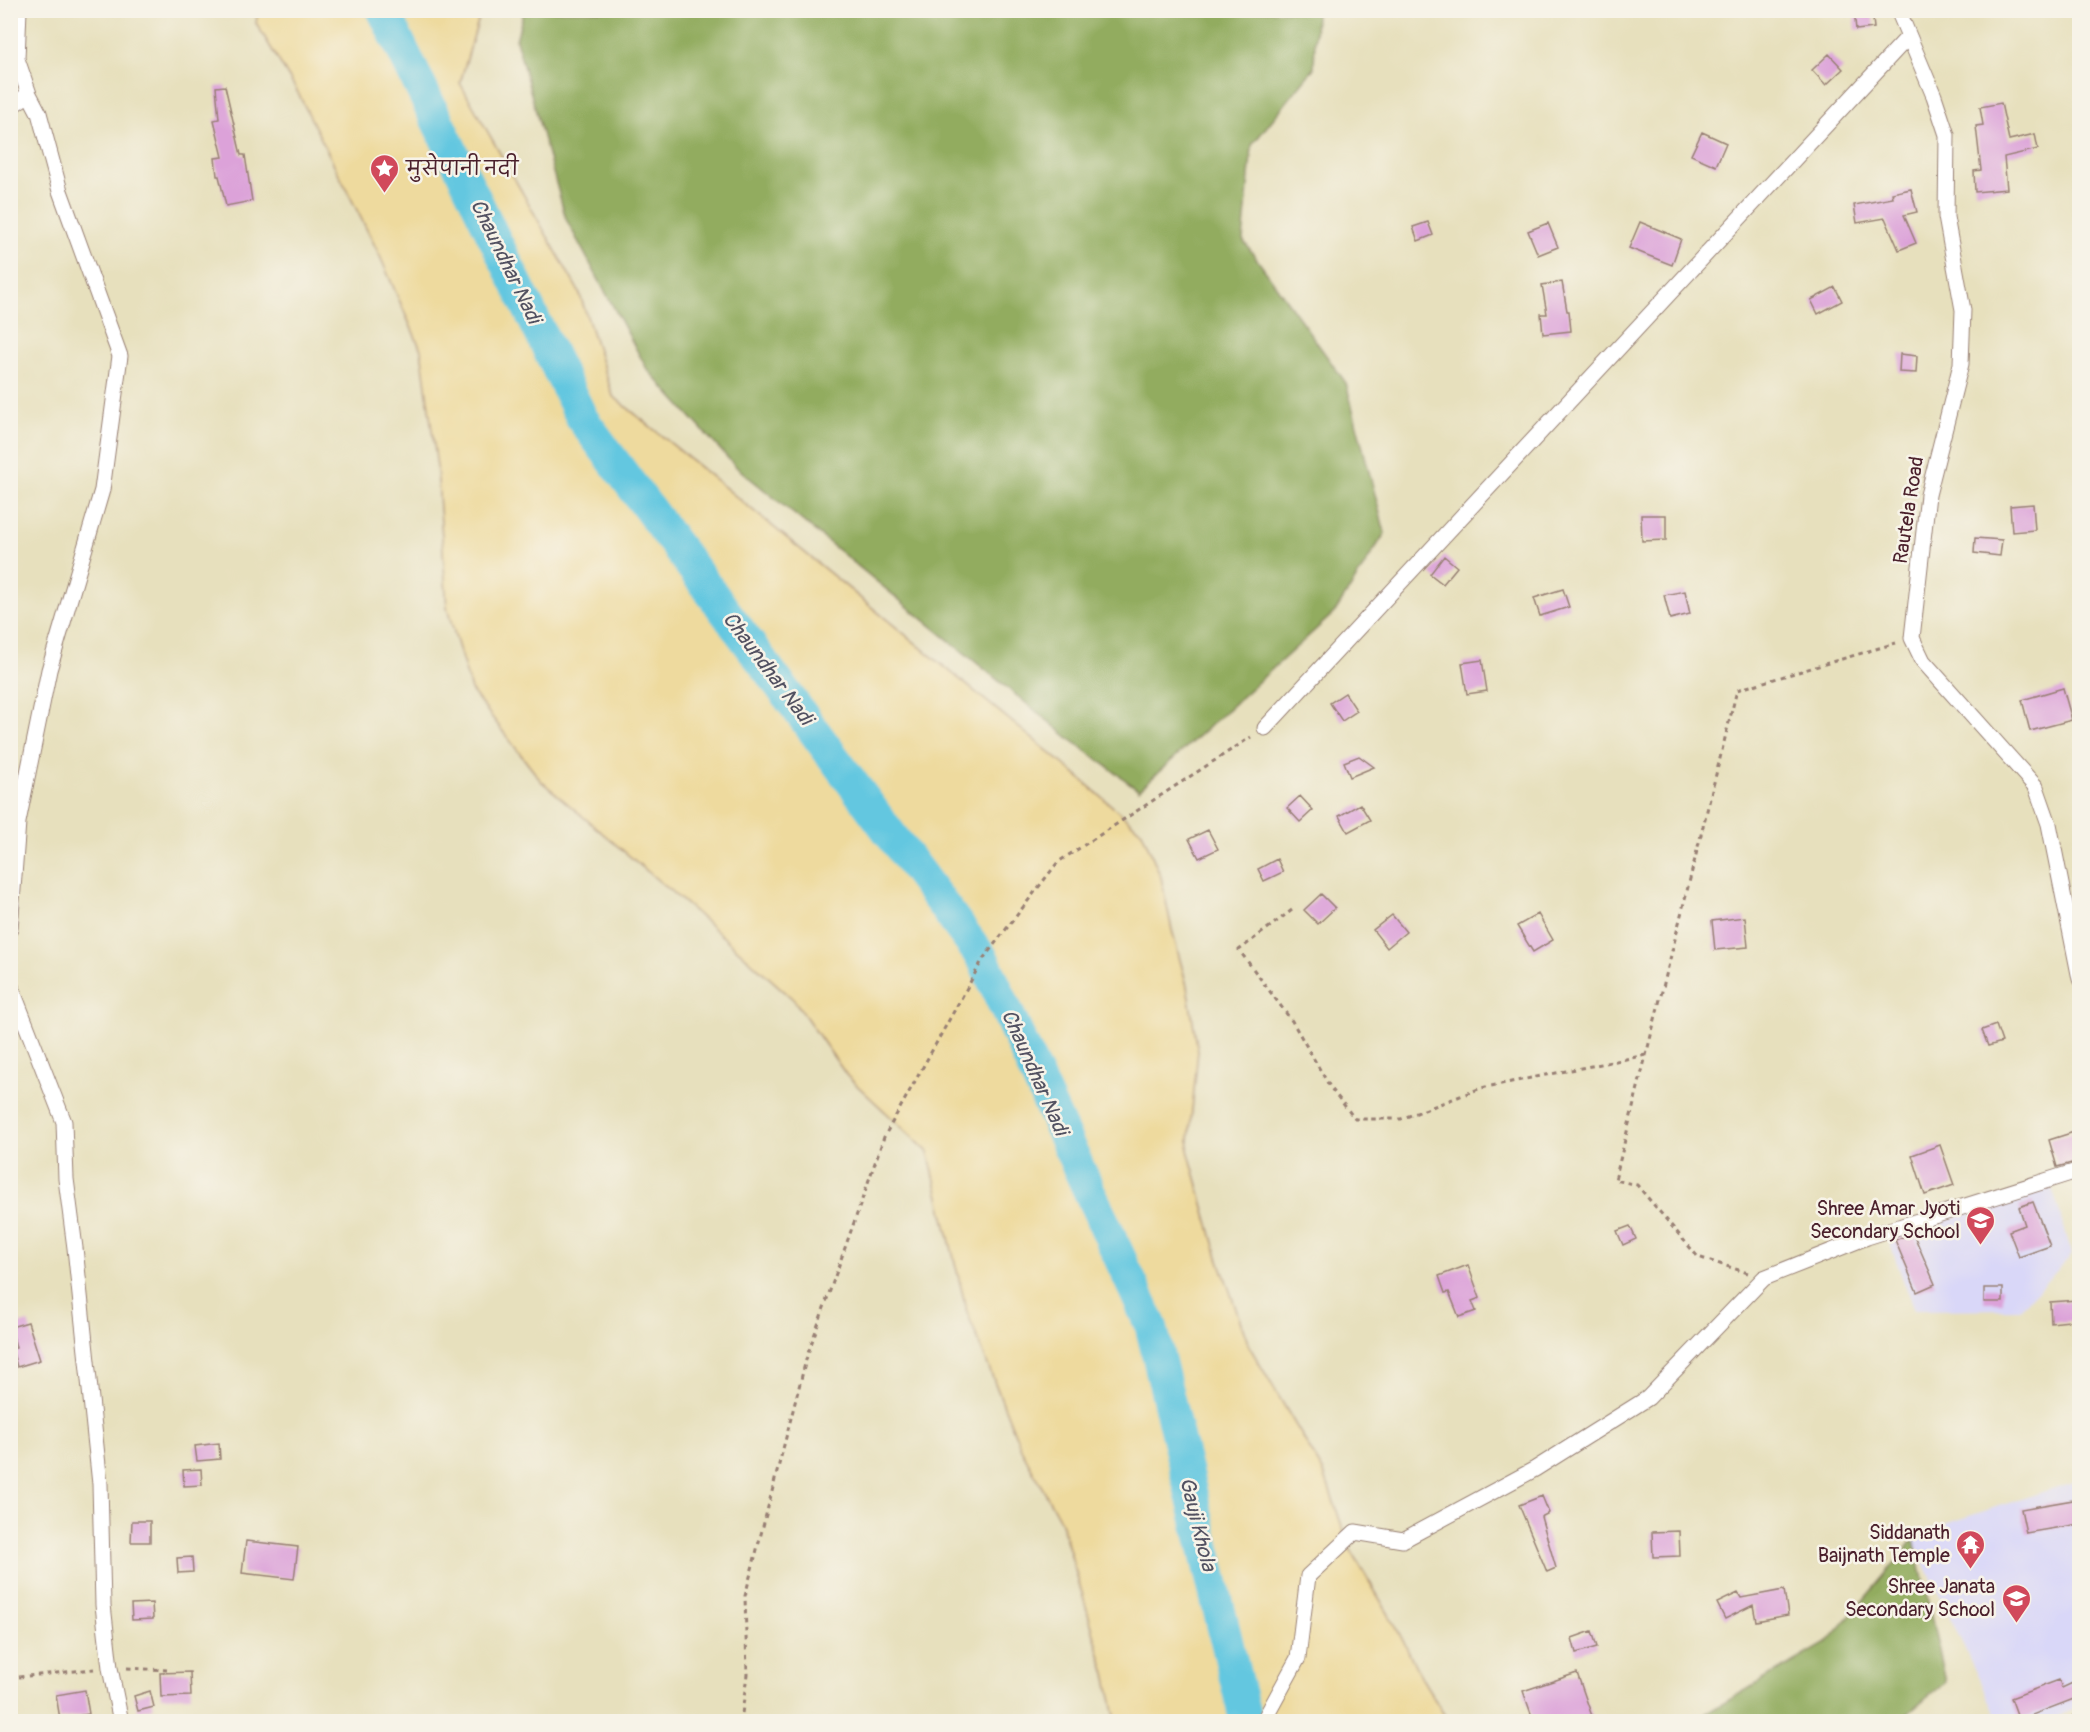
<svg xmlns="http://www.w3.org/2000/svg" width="2090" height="1732" viewBox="0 0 2090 1732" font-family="Pangolin,'Playpen Sans Deva',sans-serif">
<rect width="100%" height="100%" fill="#f7f3e8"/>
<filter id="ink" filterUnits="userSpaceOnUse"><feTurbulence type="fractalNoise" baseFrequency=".0167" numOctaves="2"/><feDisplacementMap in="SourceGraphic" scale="12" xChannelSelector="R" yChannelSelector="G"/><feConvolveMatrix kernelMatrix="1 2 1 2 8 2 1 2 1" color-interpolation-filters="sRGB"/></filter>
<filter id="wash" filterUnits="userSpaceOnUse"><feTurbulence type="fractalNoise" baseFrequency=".008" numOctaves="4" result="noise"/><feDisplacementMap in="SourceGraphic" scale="24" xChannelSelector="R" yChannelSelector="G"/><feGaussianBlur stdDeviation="1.35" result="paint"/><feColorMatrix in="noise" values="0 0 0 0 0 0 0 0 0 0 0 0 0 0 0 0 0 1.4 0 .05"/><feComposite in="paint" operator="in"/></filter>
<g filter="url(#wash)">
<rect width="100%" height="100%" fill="#e7e0bd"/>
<path fill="#d9d7f8" d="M2052,1186L2072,1255L2020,1309L1914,1310L1888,1238Z
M2079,1480V1707L2046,1721H1999L1911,1535Z"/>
<path fill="#92ac5e" stroke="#6e6644" stroke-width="1.5" d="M524,11H1316L1314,68L1252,145L1243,240L1346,383L1385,533L1335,612L1139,790L1070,739L735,466L647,369L566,219L516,40Z
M1914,1540L1946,1682L1899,1721H1693L1828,1642Z"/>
<path fill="#eeda9e" stroke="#9c7c64" stroke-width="1.5" d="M258,11H481L460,83L579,292L613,396L1061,762L1142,832L1161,877L1172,930L1187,986L1198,1051L1188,1150L1218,1257L1249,1346L1324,1473L1349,1547L1395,1625L1421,1677L1448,1721H1116L1107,1678L1061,1522L1021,1449L967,1312L928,1152L847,1076L794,1000L693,910L541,781L471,690L447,608L437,467L421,350L379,254L297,91L256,23Z"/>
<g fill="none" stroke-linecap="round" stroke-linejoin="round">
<path stroke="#63c7e0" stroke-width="33" d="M383,10L583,420L983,959L1151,1326L1246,1722"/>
</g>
<g id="blocks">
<path fill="#dca2d9" d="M1854,10H1872L1874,28L1856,30Z
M1829,54L1843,69L1826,85L1812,70Z
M225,86L241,155H245L252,201L226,206L219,176H217L215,158L223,157L214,120L219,119L216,87Z
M2001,103L2009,140L2035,134L2038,149L2004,157L2007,189L1975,192L1974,171L1981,170L1976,126L1983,125L1980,107Z
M1702,132L1726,143L1716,166L1691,155Z
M1911,189L1917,212L1904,215L1916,243L1899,250L1885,218L1857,223L1854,205L1893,198L1892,193Z
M1428,222L1433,235L1418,241L1413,227Z
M1640,222L1681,239L1672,265L1629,248Z
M1548,223L1558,247L1538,255L1528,231Z
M1562,282L1567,311H1569L1571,331L1543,334L1541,314H1547L1542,285Z
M1835,287L1842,301L1818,314L1811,300Z
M1900,354L1917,356L1916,373L1899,372Z
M2033,504L2035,530L2012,532L2010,506Z
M1641,515H1666V540L1642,541Z
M1975,538L2002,540L2000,556L1974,553Z
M1444,556L1457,567L1443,584L1430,574Z
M1563,589L1569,607L1540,616L1534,598Z
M1685,591L1690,614L1670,619L1664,595Z
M1482,660L1487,691L1467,694L1462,663Z
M2063,688L2072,720L2030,731L2022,700Z
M1345,693L1357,711L1342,721L1330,703Z
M1359,756L1374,767L1350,777L1344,762Z
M1300,796L1313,810L1300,822L1287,808Z
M1360,804L1370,820L1348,832L1339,816Z
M1208,830L1218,849L1199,858L1189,839Z
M1277,859L1283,872L1264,881L1258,869Z
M1321,894L1335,908L1318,924L1304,910Z
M1538,914L1553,940L1533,952L1517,926Z
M1392,915L1406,932L1387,948L1373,930Z
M1745,917L1748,947L1715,950L1712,921Z
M1996,1025L2002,1042L1988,1046L1982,1030Z
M2074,1132L2079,1149V1161L2057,1167L2049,1140Z
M1940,1145L1954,1185L1925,1195L1912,1155Z
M2033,1202L2050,1246L2019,1257L2009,1231L2025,1225L2019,1207Z
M1630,1226L1636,1239L1623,1245L1617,1231Z
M1913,1233L1935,1284L1917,1292L1895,1240Z
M1468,1265L1480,1298L1472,1301L1476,1311L1459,1317L1449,1292L1445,1293L1439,1276Z
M1984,1288H2003V1302H1984Z
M2077,1300L2079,1320L2051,1323L2050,1302Z
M28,1322L40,1360L17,1367L12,1349L16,1348L11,1327Z
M219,1443L220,1459L197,1461L195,1446Z
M201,1469L202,1485L184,1486L183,1470Z
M1542,1496L1549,1513L1541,1517L1556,1568L1547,1572L1519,1505Z
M2079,1499V1524L2026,1533L2021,1509Z
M132,1521H150V1542H131Z
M1679,1531L1680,1556L1653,1557L1652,1532Z
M246,1541L298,1547L294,1579L242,1573Z
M192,1557L193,1572L178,1573L177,1558Z
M1784,1590L1788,1615L1756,1621L1753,1605L1725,1619L1717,1603L1738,1593L1741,1598Z
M152,1603L153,1619L132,1620L131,1604Z
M1592,1631L1597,1647L1576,1653L1572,1638Z
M190,1672L191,1696L161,1697L160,1673Z
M1577,1673L1594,1722H1534L1523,1691Z
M2059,1680L2062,1688L2079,1680V1697L2019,1720L2011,1698Z
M85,1690L89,1714L60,1719L56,1695Z
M150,1691L154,1707L138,1711L134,1696Z"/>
</g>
</g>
<g filter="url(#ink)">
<use href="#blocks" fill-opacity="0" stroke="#988074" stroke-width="1.5"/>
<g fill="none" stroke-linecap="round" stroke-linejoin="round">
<defs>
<path id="street" d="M1898,10L1934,96L1947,135L1946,217L1963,310L1961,364L1928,495L1912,638L1923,661L2036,787L2049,824L2080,979
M10,107L29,94L17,59L19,10
M1265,728L1908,37
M10,929L18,822L49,670L102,490L120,356L60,191L39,113L29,94
M10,984L64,1122L66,1179L75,1248L100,1484L103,1605L110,1668L121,1722
M1263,1722L1298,1658L1308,1576L1355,1532L1403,1540L1535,1469L1648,1398L1764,1278L1867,1237L2080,1170
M2077,1722L2080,1720"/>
</defs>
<use href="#street" stroke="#988074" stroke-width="17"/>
<path stroke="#988074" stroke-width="3" stroke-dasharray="4.5 4.5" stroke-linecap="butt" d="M1292,910L1239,950L1292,1021L1330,1087L1355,1119H1401L1481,1088L1646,1055
M1748,1273L1698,1257L1637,1185L1615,1180L1737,690L1896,643
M127,1668L167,1670
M10,1678L94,1669
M741,1722L747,1674L745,1596L807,1356L884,1137L983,959L1058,862L1251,737"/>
<use href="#street" stroke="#fff" stroke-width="15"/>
</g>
</g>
<defs>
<symbol id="sight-pin" viewBox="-11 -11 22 30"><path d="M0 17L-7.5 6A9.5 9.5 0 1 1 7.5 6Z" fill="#d1495b" stroke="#f7f3e8"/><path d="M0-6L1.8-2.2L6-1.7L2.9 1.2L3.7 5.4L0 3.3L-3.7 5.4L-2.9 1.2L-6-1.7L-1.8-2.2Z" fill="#fff"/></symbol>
<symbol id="school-pin" viewBox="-11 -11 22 30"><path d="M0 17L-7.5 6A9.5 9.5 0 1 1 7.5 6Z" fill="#d1495b" stroke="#f7f3e8"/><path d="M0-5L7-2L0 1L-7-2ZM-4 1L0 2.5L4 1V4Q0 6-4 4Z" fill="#fff"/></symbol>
<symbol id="temple-pin" viewBox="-11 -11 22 30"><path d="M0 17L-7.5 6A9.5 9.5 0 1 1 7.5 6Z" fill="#d1495b" stroke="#f7f3e8"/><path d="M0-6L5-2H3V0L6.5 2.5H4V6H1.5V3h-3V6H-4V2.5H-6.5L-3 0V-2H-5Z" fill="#fff"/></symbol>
</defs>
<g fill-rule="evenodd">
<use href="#sight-pin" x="368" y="152" width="33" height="45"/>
<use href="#school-pin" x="1964" y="1204" width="33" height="45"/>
<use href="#temple-pin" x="1954" y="1528" width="33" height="45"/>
<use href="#school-pin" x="2000" y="1582" width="33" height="45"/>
</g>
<g text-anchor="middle" stroke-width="5" stroke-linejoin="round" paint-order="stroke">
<g font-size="20" fill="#4a1f2b" stroke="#f7f3e8" text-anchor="end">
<text x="406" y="175" text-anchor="start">मुसेपानी नदी</text>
<text x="1960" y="1215">Shree Amar Jyoti<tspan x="1960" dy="23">Secondary School</tspan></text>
<text x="1950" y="1539">Siddanath<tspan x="1950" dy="23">Baijnath Temple</tspan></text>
<text x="1995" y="1593">Shree Janata<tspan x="1995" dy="23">Secondary School</tspan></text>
</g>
<g font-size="20" fill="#4a1f2b" stroke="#f7f3e8">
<text transform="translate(1908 510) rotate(-81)" y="7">Rautela Road</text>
</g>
<g font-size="21" font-style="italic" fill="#525161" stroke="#f7f3e8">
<text transform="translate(506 261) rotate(64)" y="7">Chaundhar Nadi</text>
<text transform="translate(768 668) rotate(53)" y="7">Chaundhar Nadi</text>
<text transform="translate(1035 1072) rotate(66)" y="7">Chaundhar Nadi</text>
<text transform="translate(1198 1524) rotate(76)" y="7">Gauji Khola</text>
</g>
</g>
<rect width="2090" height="1732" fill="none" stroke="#f7f3e8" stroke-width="36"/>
</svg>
